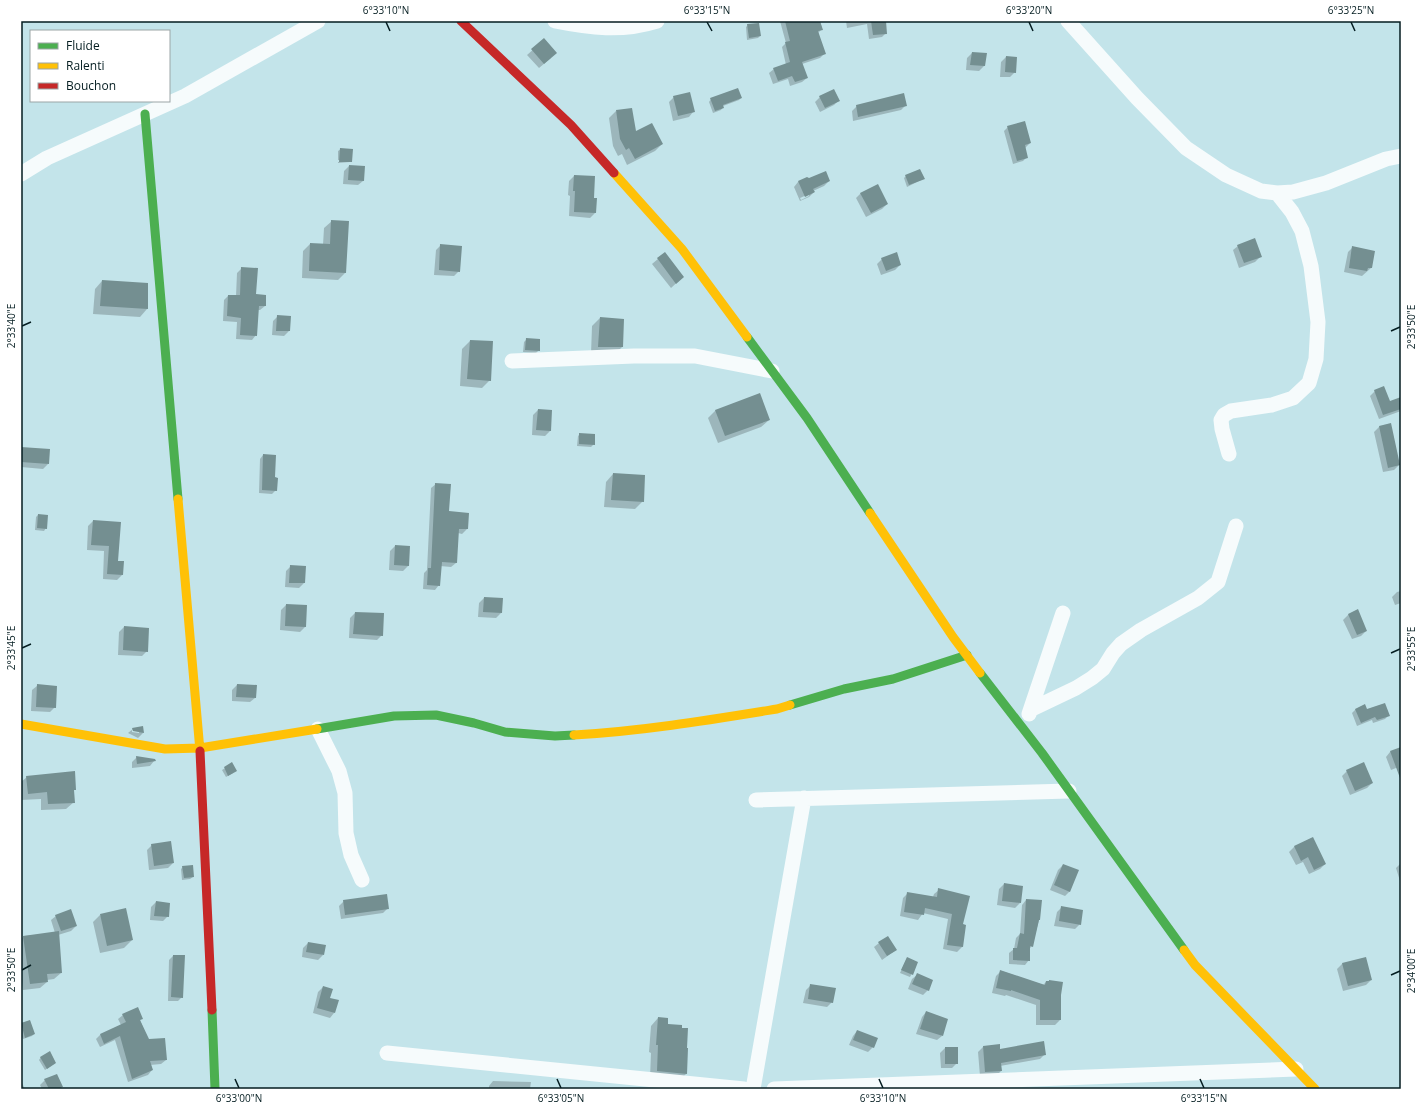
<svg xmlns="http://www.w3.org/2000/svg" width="1422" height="1110" viewBox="0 0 1422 1110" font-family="'Open Sans',sans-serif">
<rect width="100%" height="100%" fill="#c3e4ea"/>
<path fill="#0003" fill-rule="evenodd" d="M780,21H820L822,29L818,33L825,53L820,58L802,64L807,78L802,82L790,86L788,79L773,84L769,73L774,69L786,65L782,47L786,43Z
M846,21H885L886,33L882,37L869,39L867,24L847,28Z
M748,25L760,36L758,38L747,40L746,27Z
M544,40L551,58L539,68L527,55Z
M972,53L986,54L984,66L979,71L966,70L967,58Z
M1006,57L1015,72L1010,77H1000L1001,62Z
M674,97L693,112L689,117L673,121L669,102Z
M820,97L839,100L834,105L820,112L815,102Z
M741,98L739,100L723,106V107L721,110L713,113L709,102L711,99Z
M906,105L901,110L853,121L852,111L857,106Z
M616,111L635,133L662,144L655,151L627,165L622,154L618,156L613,146L609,118Z
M1008,127L1030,143L1025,148L1027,157L1023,161L1013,164L1004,131Z
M341,149L351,162H350V161L338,160V151Z
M338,162L350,163H338Z
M349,166L364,167L363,181L358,185L343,184L344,171Z
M574,176L592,198L595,213L590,218L569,216L570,196L568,195L569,181Z
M906,176L923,179L907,187L904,178Z
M829,181L824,186L813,191L814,192L809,197L800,201L794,187L798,182ZM809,194V196L801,200L800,198Z
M861,193L887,204L882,209L866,217L856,198Z
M332,221L345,273L338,280L302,278L303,251L310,244L323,245L324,228Z
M441,245L459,271L454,276L434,275L436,250Z
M1238,246L1260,257L1255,262L1239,268L1233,250Z
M1353,247L1371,268L1362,276L1344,272L1348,252Z
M665,253L683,277L671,288L652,264Z
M882,259L900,265L895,270L881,275L877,264Z
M242,268L255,295L265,306L260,310H258L256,335L252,340L236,339L237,322L223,321L224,300L228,296H236L237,273Z
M102,281L147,284V309L140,317L93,314L95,289Z
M278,316L290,317L289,331L284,336L272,335L273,321Z
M600,318L623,320L622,347L614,355L591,354L592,326Z
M526,340L539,350L536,353L523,352L524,342Z
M470,341L490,380L482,388L460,386L462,349Z
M1375,391L1389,402L1401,398V411L1379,419L1370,396Z
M538,410L550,431L545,436L532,435L533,415Z
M716,410L769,420L761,427L718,443L708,418Z
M1390,424L1399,465L1394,470L1383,472L1374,432L1379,427Z
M580,434L594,444L591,447L577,446L578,436Z
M21,448L48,464L43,469L21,467Z
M263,455L276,490L272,494L259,493L260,459Z
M613,474L643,501L635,509L604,507L606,482Z
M436,484L448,512L467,529L462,534L458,533L456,563L451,567L440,566L439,585L435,590L423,589L424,573L427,570L431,488Z
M38,515L46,528L44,531L35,530L36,517Z
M93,521L120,523L117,562L122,575L117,580L103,579L104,551L87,550L88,526Z
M395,546H409L408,566L403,571L389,570L390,551Z
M291,566L304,583L299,588L285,587L286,571Z
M1401,591V603L1395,605L1392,597L1397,592Z
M484,598L501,613L496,618L478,617L479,603Z
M286,605L305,627L300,632L280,630L281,610Z
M1357,611L1366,631L1361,636L1352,639L1343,620L1348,615Z
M355,613L382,635L377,640L349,638L350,618Z
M124,627L147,651L142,656L118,655L119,632Z
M237,685L255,698L250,702L232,701V690Z
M37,686L55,707L50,712L31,711L32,690Z
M1356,709L1389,715L1385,719L1373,723L1372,720L1357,726L1352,713Z
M142,727L143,733L138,738L128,733L133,729ZM132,730L139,731V733L132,732Z
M1401,748V766L1391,770L1386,757L1390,752Z
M137,757L154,761L150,766L132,768V762Z
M232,764L233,773L226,777L222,770Z
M1347,771L1372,783L1367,788L1350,795L1342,776Z
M27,777L75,789L73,792L74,802L66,809L41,810V799L21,800V782Z
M1312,838L1325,864L1320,869L1309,874L1303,862L1296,865L1289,852L1294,847Z
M152,845L173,863L168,868L149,870L147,850Z
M1401,863V881H1400L1396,868Z
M1063,865L1070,891L1065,896L1050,890L1058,870Z
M183,867L193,877L190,879L182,880L181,869Z
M1004,884L1020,903L1015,908L997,905L999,889Z
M939,890L962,925L965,926L962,947L957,952L943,949L948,919L923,913L918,920L900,916L903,898L908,893L933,897L934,894Z
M1026,900L1039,920L1032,946L1029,949V960L1025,965L1009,964V953L1014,949L1016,938L1020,934L1022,905Z
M344,901L388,908L383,913L341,919L339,906Z
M156,902L168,916L163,921L150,920L151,907Z
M1062,907L1080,924L1075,929L1054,926L1057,912Z
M100,915L132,940L124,948L100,953L93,922Z
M56,916L76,926L71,931L58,935L61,973L54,979L47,980V982L40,988L23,990L21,973V939L24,936L55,933L51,920Z
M308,943L323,955L318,960L302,957L303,948Z
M879,943L896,950L882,960L874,947Z
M173,956L182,997L178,1001H168L169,960Z
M907,958L917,963L910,977L900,973Z
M1365,958L1371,980L1366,985L1343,991L1337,969L1342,964Z
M1001,971L1043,985L1046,982L1060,1020L1055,1025H1036V1005L1006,995L1005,996L992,993L996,976Z
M917,975L928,990L923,995L908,989L912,979Z
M811,985L832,1002L827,1007L803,1003L806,990Z
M323,987L334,1013L330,1018L313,1013L318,992Z
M926,1012L942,1036L937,1040L916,1034L922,1017Z
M123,1015L141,1019L140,1020L148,1040L166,1060L161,1064L150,1065L152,1070L148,1075L128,1082L115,1040L100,1047L96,1039L100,1035L121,1025L118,1019Z
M658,1018L667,1025L686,1074L679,1081L650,1078L651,1053L649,1052L651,1026Z
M30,1021L34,1034L32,1036L23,1039L21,1035V1024Z
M857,1031L873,1047L868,1052L849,1045L853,1036Z
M983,1047L999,1050L1045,1054L1040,1059L1000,1066L1001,1071L996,1076H980L978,1052Z
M945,1048L957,1063L952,1068H941L940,1053Z
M41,1057L55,1063L45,1070L39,1060Z
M45,1080L61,1086L59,1089H42L40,1085Z
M493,1081L531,1082L530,1089H489V1086Z
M22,1083L25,1089H21V1084Z"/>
<path fill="#748f91" d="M785,21H820L823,30L818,31L826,54L802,62L808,78L795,82L792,76L778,81L773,68L790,62L785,42L790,41Z
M871,21H886L887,34L873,35Z
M759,23L761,36L749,38L747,24Z
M544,38L557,53L544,64L531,49Z
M972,52L987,53L985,66L970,65Z
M1006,56L1017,57L1016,73L1005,72Z
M738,88L742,98L723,105L724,108L715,111L710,98Z
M834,89L840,101L825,108L819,96Z
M690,92L695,112L678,116L673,96Z
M904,93L907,106L858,117L856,105Z
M632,108L636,131L652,123L663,144L635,159L629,148L626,150L620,139L616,110Z
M1025,121L1031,143L1025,145L1028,158L1017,161L1007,126Z
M340,148L353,149L352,162H339Z
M349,165L365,166L364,181L348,180Z
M920,169L925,179L909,185L905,175Z
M826,171L830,181L813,189L815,192L805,197L798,181L807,177L809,178Z
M574,175L595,176L594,198H597L596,213L574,212L575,191H573Z
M878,184L888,204L871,213L860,193Z
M331,220L349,221L346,273L309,271L310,243L330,244Z
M1255,238L1262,257L1244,263L1237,245Z
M440,244L462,246L460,272L439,270Z
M1352,246L1375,251L1372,268H1368L1367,271L1349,268Z
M665,252L684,277L676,284L657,258Z
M897,252L901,265L886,271L881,258Z
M241,267L258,268L256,294L266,295V306H259L257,336L240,335L241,318L227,316L228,295H240Z
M102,280L148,283V309L100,306Z
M277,315L291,316L290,331H276Z
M600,317L624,319L623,347H598Z
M526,338L540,339V351L525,350Z
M470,340L493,341L491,381L467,379Z
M1384,386L1390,401L1401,397V409L1383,415L1374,390Z
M760,393L770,420L725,436L715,410Z
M538,409L552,410L551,431L536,430Z
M1391,423L1400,465L1388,468L1379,426Z
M579,433L595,434V445L579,444Z
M21,447L50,449L49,464L21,462Z
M263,454L276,455L275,477L278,478L277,491L262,490Z
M613,473L645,475L644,502L611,500Z
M435,483L451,484L449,511L469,513L468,529H459L457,563L442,562L440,586L427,585L428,568H431Z
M38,514L48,515L47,529L37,528Z
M93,520L121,522L118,561H124L123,575L107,574L109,546L91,545Z
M395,545L410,546L409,566L394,565Z
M290,565L306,566L305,583H289Z
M484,597L503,598L502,613L483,612Z
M286,604L307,605L306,627L285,626Z
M1358,609L1367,631L1357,635L1348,614Z
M355,612L384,613L383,636L353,634Z
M124,626L149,628L148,652L123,650Z
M37,684L57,686L56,708L36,707Z
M237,684L257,685L256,698L236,697Z
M1385,703L1390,716L1377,720L1375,717L1361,723L1355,709L1365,704L1367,709Z
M143,726L144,733L133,731L132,728Z
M1401,747V778H1400L1390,751Z
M136,756L155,759L156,761L137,764Z
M232,762L237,771L228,776L224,767Z
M1364,762L1373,783L1355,791L1346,770Z
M75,771L76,790H74L75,803L48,804L47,792L28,794L26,776Z
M1313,837L1326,864L1314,870L1308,857L1301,861L1294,846Z
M171,841L174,863L154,866L151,844Z
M1063,864L1079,870L1070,892L1054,885Z
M193,865L194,877L184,878L182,866Z
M1004,883L1023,886L1021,903L1002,901Z
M938,888L970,896L963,924L966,925L963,947L947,945L952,914L925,908L924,915L904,912L907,892L937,897Z
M387,894L389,909L345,915L343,900Z
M1026,899L1042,900L1040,920H1039L1033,947L1030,946V961L1013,960V948H1017L1020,933L1024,934Z
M156,901L170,903L169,917L154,916Z
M1061,906L1083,910L1081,925L1059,921Z
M126,908L133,940L107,946L100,914Z
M71,909L77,926L61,931L55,915Z
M59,931L62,973L47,974L48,982L30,984L23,936Z
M888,936L897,950L887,956L878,942Z
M308,942L326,945L324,955L306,952Z
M173,955H185L183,998L171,997Z
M907,957L918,962L913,975L901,970Z
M1366,957L1372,980L1348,986L1342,963Z
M1000,970L1045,985L1046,981H1049V980L1063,982L1061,995V1020H1040V1000L1011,990V991L996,988Z
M917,973L933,980L929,991L912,984Z
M810,984L836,988L833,1003L808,999Z
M323,986L333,989L330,998L339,1000L335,1013L317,1008Z
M138,1007L143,1019L140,1020L149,1039L165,1038L167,1060L150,1061L153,1070L132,1079L120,1036L104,1044L100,1034L126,1022L122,1014Z
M926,1011L948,1019L943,1036L920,1029Z
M658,1017L668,1018V1024L682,1025V1028H688L687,1048H688L687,1074L657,1071L658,1045H656Z
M30,1020L35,1034L25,1038L21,1023Z
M857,1030L878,1038L874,1048L853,1040Z
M1044,1041L1046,1055L1001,1063L1002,1071L985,1072L983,1046L1000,1044V1049Z
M945,1047H958V1064H945Z
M50,1051L56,1063L47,1069L40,1057Z
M57,1074L63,1087L57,1089H49L44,1079Z"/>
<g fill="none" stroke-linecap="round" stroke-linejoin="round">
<path stroke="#f6fbfc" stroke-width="15" d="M555,21C590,28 622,32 657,21
M1068,21L1137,98L1186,148L1226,175L1261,191L1277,193L1293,192L1326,183L1386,159L1401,156
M21,174L47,158L185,96L318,21
M512,361L634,356H695L772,371
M1229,454L1222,429L1221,420L1224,415L1231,411L1272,405L1293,398L1309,383L1316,359L1318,322L1311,266L1302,231L1292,212L1277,193
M1032,709L1076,688L1092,678L1103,669L1113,653L1121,644L1141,630L1198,598L1218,582L1236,526
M1029,714L1063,613
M318,729L339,771L345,793L346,833L351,855L362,880
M756,800L1069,791
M387,1053L744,1089
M753,1089L804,798
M774,1089L1296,1069"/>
<path stroke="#4caf50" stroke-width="9" d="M145,114L178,499
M747,337L807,418L870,513
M980,673L1042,753L1184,950
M790,705L844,689L893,679L967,655
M317,729L394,716L436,715L474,723L505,732L555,736L574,735
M212,1010L215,1089"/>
<path stroke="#ffc107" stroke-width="9" d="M614,173L682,249L747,337
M178,499L200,751
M870,513L953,637L980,673
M21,724L165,749L200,748L317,729
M574,735C643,731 709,720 777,709L790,705
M1184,950L1195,965L1315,1089"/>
<path stroke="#c62828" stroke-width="9" d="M461,21L571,125L614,173
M200,751L212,1010"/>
</g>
<path fill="none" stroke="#041d21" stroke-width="1.5" d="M386,22L390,31M707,22L712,31M1029,22L1033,31M1351,22L1355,31M22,326L31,322M1391,331L1400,327M22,648L31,644M1391,653L1400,649M22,970L31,965M1391,975L1400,971M235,1079L239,1088M557,1079L561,1088M879,1079L883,1088M1200,1079L1204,1088"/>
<rect width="1422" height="1110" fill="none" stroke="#ffffff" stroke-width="44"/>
<rect x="30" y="30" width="140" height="72" fill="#ffffff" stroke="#9ba5a6"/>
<rect x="38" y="43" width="20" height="6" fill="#4caf50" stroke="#9ba5a6"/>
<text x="66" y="50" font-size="12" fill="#041d21">Fluide</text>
<rect x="38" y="63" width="20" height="6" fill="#ffc107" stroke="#9ba5a6"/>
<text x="66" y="70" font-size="12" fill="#041d21">Ralenti</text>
<rect x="38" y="83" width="20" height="6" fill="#c62828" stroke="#9ba5a6"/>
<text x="66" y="90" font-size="12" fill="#041d21">Bouchon</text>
<rect x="22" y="22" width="1378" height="1066" fill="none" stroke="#041d21" stroke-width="1.5"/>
<g font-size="10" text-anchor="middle" fill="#041d21">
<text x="386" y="14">6°33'10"N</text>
<text x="707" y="14">6°33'15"N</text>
<text x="1029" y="14">6°33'20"N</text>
<text x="1351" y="14">6°33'25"N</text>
<text transform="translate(11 326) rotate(-90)" y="4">2°33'40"E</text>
<text transform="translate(1411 327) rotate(-90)" y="4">2°33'50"E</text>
<text transform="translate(11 648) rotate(-90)" y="4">2°33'45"E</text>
<text transform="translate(1411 649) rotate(-90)" y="4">2°33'55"E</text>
<text transform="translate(11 970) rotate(-90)" y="4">2°33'50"E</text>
<text transform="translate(1411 971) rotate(-90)" y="4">2°34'00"E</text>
<text x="239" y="1102">6°33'00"N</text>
<text x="561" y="1102">6°33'05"N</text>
<text x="883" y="1102">6°33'10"N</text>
<text x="1204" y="1102">6°33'15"N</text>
</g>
</svg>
